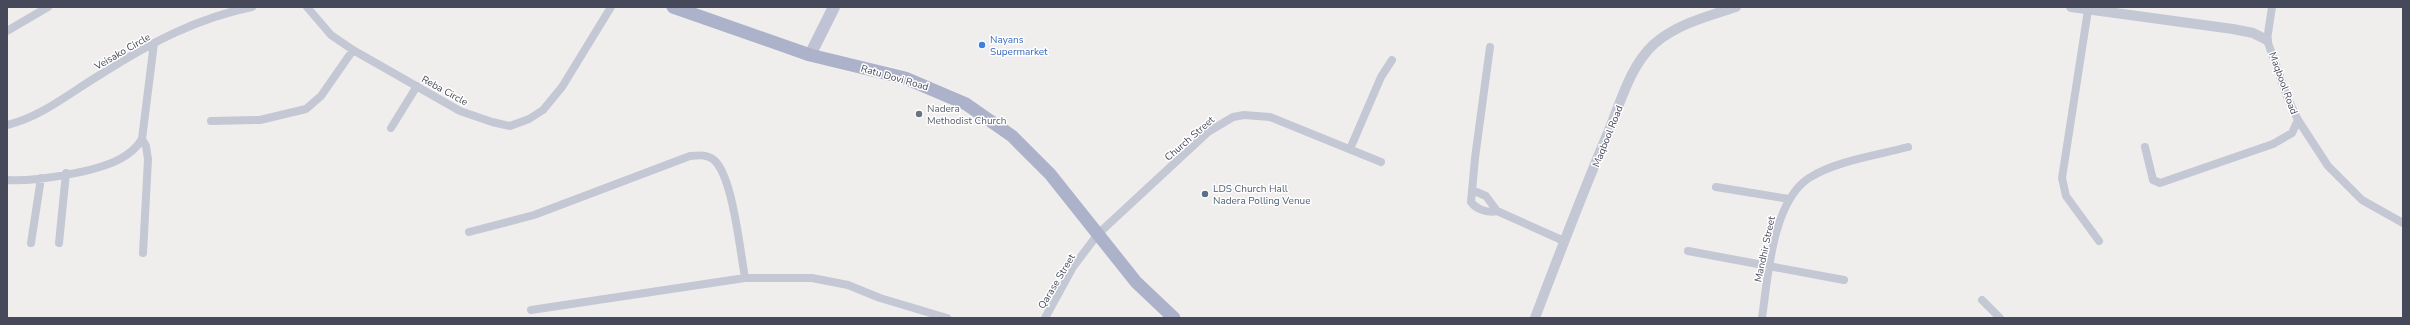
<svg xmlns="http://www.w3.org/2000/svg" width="2410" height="325" viewBox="0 0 2410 325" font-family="'Nunito Sans',sans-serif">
<rect width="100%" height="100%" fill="#f0eeed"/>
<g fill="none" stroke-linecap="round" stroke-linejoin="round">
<path stroke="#c4c7d4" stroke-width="8" d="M307,7L331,35L353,50L460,111L492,122L510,126L529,119L543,110L562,87L611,7
M2272,7L2267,40L2288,99L2298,120L2328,166L2362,200L2403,223
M2088,10L2062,178L2066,196L2099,241
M7,31L48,7
M1490,47L1475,158L1471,202C1477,210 1488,213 1497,211L1564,241
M211,121L260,120L306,109L321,96L353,50
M7,125C42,117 72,91 103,73C150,43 197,18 252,7
M391,128L417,86
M142,139L146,146L148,159L143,253
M2145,147L2153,180L2160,183L2273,144L2292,133L2298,120
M1350,149L1381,77L1392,60
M7,180C34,182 96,172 120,159C129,154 137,148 142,139L154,43
M1716,187L1789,199
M1472,190L1486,196L1497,211
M469,232L534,215L690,156C699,155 709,154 716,162C733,181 740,250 745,278
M31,243L41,178
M59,243L66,173
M1688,251L1844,280
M1982,300L2000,318
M531,310L745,278H812L848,285L880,298L947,318
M1045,318L1073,267L1098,234L1208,132L1233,117L1244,115L1270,117L1381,162
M1762,318C1768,277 1772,202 1809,178C1835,161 1878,155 1908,147"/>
<path stroke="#c4c7d4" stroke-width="10" d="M2071,7L2233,29L2253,33L2267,40
M1535,318C1558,257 1582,195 1607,135C1620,105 1629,67 1654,44C1677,24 1708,16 1736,7"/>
<path stroke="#c0c3d6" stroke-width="12" d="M810,55L834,7"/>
<path stroke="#adb2cb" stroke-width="13" d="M673,7L810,55L905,78L966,104L1012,136L1050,174L1136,282L1174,318"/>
</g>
<circle fill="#3f7fe0" stroke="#fff" stroke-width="1.5" cx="982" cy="45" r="4"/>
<circle fill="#6b7280" stroke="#fff" stroke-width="1.5" cx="919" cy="114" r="4"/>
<circle fill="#5c6f8a" stroke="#fff" stroke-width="1.5" cx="1205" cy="194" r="4"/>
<g text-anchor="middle" stroke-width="3" stroke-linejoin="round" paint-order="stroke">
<g font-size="10" fill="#366cbe" stroke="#fff" text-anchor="start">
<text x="990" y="43">Nayans<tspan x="990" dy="12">Supermarket</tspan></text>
</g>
<g font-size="10" fill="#46495a" stroke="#fff">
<text transform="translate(122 51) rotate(-30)" y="4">Veisako Circle</text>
<text transform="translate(895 77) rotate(16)" y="4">Ratu Dovi Road</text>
<text transform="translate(2284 83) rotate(70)" y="4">Maqbool Road</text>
<text transform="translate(445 90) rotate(29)" y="4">Reba Circle</text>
<text transform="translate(1607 136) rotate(-68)" y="4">Maqbool Road</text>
<text transform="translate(1189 138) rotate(-41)" y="4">Church Street</text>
<text transform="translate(1764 249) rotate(-78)" y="4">Mandhir Street</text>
<text transform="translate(1056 281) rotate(-59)" y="4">Qarase Street</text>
</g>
<g font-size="10" fill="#5b616d" stroke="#fff" text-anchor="start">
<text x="927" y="112">Nadera<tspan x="927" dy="12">Methodist Church</tspan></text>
</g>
<g font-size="10" fill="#4e5e75" stroke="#fff" text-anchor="start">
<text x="1213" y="192">LDS Church Hall<tspan x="1213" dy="12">Nadera Polling Venue</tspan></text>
</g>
</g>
<rect width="2410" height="325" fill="none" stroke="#46495a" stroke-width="16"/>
</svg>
